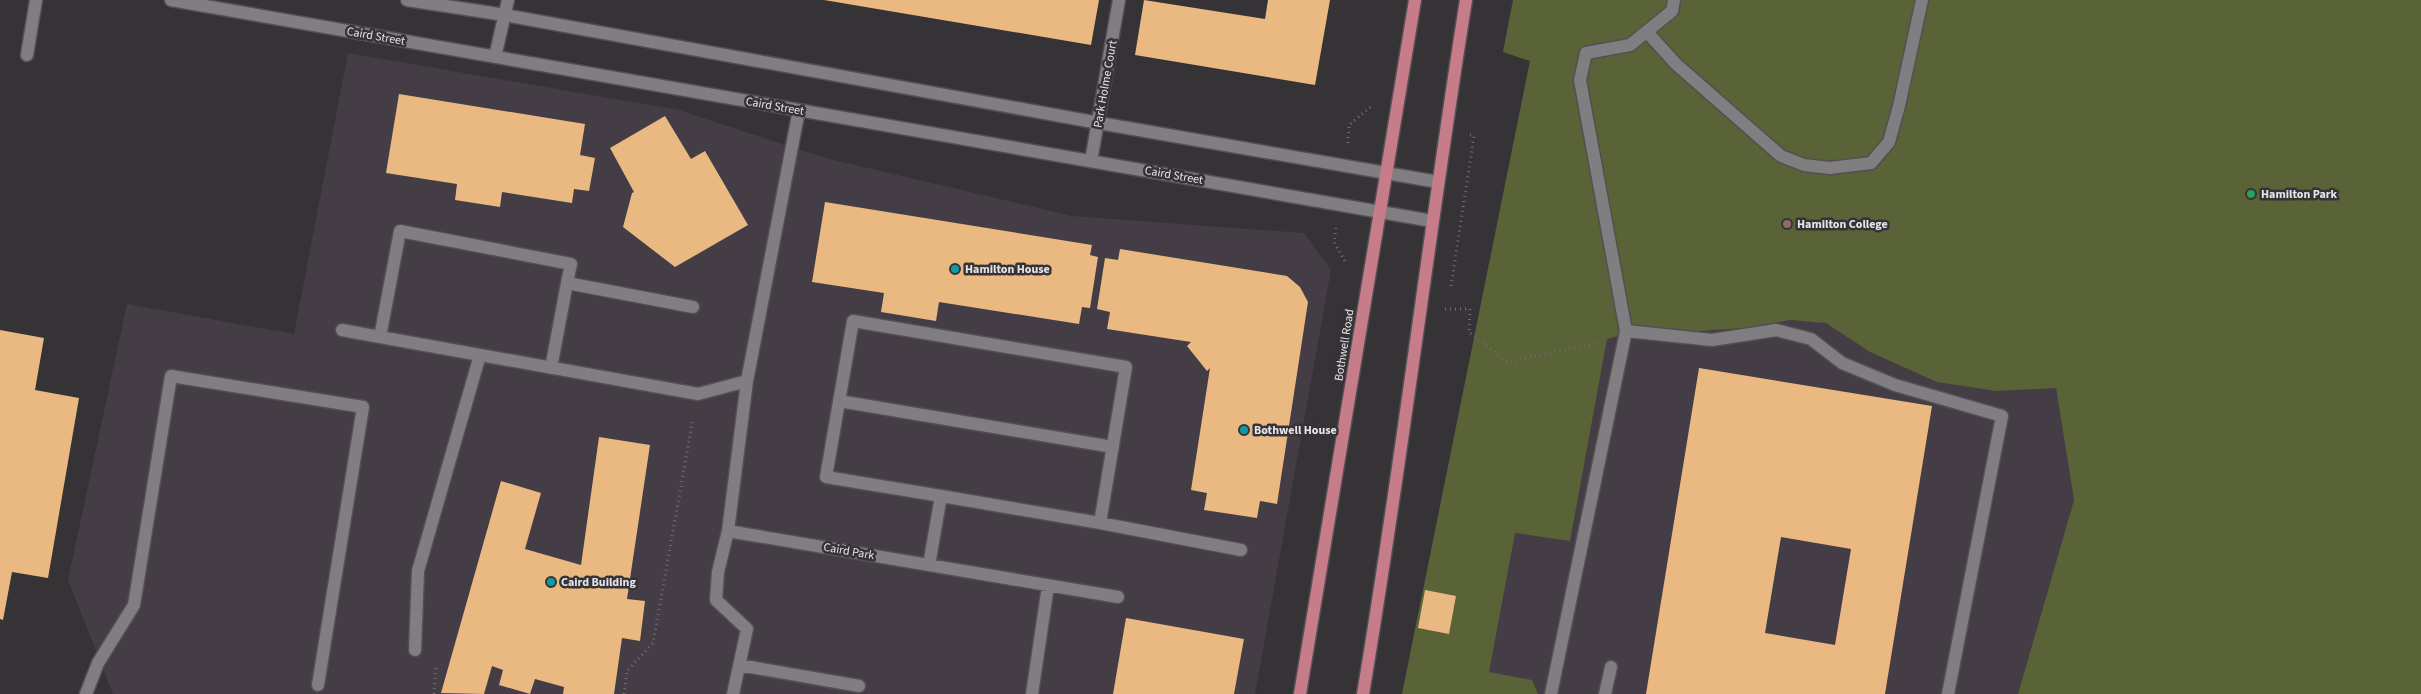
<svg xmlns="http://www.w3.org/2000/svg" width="2421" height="694" viewBox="0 0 2421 694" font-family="'Source Sans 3',sans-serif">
<rect width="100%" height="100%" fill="#363336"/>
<path fill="#453d45" d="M1513,0H2105L2056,388L2074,500L2018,694H1402L1530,61L1503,52Z
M348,53L679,110L825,158L1072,216L1304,233L1331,270L1255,694H113L68,580L127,304L294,334Z"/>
<path fill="#5a6237" d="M1513,0H2421V694H2018L2074,500L2056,388L1996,391L1937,382L1870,352L1826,323L1790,320L1745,328L1684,332L1647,328L1607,339L1570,541L1515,533L1489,672L1532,680L1538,694H1402L1530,61L1503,52Z"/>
<path fill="#eab981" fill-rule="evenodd" d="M824,0H1099L1091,45Z
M1144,0L1265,19L1268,0H1330L1315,85L1135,55Z
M399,94L585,124L580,155L595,158L589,191L574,189L572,203L502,192L500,207L455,200L457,184L386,173Z
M665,116L691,159L705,151L748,225L675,267L623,227L632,193L634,192L610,148Z
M825,202L1092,245L1090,255L1098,257L1090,308L1082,307L1079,324L939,302L936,321L881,312L884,293L812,282Z
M1120,249L1287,276L1300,287L1308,302L1277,504L1260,501L1257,518L1204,510L1207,493L1191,490L1210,368L1207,371L1187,346L1191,342L1107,329L1110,312L1097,309L1105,258L1118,260Z
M0,330L44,338L35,390L79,398L48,578L12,572L3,620L0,619Z
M1699,368L1932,406L1885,694H1646ZM1781,537L1851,549L1835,645L1765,633Z
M599,437L650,445L627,599L645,601L640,641L622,638L614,694H563L564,687L535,679L530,694L499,685L503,670L492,666L484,694L441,693L501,481L541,493L525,549L581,565Z
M1425,590L1456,596L1449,634L1418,628Z
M1126,618L1244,639L1234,694H1113Z"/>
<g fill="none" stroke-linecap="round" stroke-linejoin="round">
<defs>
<path id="minor" d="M171,0L1432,221
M407,0L505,15L1099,123L1438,182
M1647,32L1676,64L1781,156L1804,165L1830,168L1871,163L1889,142L1899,106L1922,0
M27,55L36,0
M495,57L508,0
M1091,161L1119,0
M693,307L567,283L571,264L400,231L380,337L698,394L747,381L799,110
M342,330L380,337
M1626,331L1712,340L1776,330L1811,339L1842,363L1895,385L2002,416L1948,694
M551,368L567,283
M747,381L728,531L1118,597
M839,401L1113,447
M1100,523L1241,550
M728,531L718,572L716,600L747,629L733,694
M929,565L941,496L826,477L853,321L1126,367L1100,523L941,496
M415,650L418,571L480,355
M739,665L859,686
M86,694L98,663L134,605L171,376L363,407L318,685
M1032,694L1048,586
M1551,694L1626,331L1580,80L1586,53L1630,45L1672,11L1674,0
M1605,694L1611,667"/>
<path id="major" d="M1300,694L1415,0
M1363,694C1402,463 1429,231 1466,0"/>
</defs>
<use href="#minor" stroke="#525052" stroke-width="15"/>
<use href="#major" stroke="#525052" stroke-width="15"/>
<path stroke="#706d70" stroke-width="3" stroke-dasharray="1 4" stroke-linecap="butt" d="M1348,143L1349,125L1373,105
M1336,228L1334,242L1346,263
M1451,286L1474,136L1470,135
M1445,309H1470L1469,332L1507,362L1599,343
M434,694L436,665
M624,694L627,671L653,643L693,419"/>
<use href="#minor" stroke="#817e82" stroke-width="12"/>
<use href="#major" stroke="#c77d89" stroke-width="12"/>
</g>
<circle fill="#2e9e5b" stroke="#363336" stroke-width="2" cx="2251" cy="194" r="5"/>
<circle fill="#8d6e63" stroke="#363336" stroke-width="2" cx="1787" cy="224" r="5"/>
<g fill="#0f9aa8" stroke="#363336" stroke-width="2">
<circle cx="955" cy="269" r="5"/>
<circle cx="1244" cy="430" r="5"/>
<circle cx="551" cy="582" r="5"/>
</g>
<g text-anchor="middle" stroke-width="5" stroke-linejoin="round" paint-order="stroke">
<g font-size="12" fill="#e7e5e7" stroke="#363336">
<text transform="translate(376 36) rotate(10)" y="4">Caird Street</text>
<text transform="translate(1105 84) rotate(-80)" y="4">Park Holme Court</text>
<text transform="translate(775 106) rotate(10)" y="4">Caird Street</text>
<text transform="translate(1174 175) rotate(10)" y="4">Caird Street</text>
<text transform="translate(1344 345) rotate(-81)" y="4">Bothwell Road</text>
<text transform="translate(849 551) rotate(10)" y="4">Caird Park</text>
</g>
<g font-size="12" font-weight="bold" fill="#e7e5e7" stroke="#363336" text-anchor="start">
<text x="2261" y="198">Hamilton Park</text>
<text x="1797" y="228">Hamilton College</text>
<text x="965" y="273">Hamilton House</text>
<text x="1254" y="434">Bothwell House</text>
<text x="561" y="586">Caird Building</text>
</g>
</g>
</svg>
